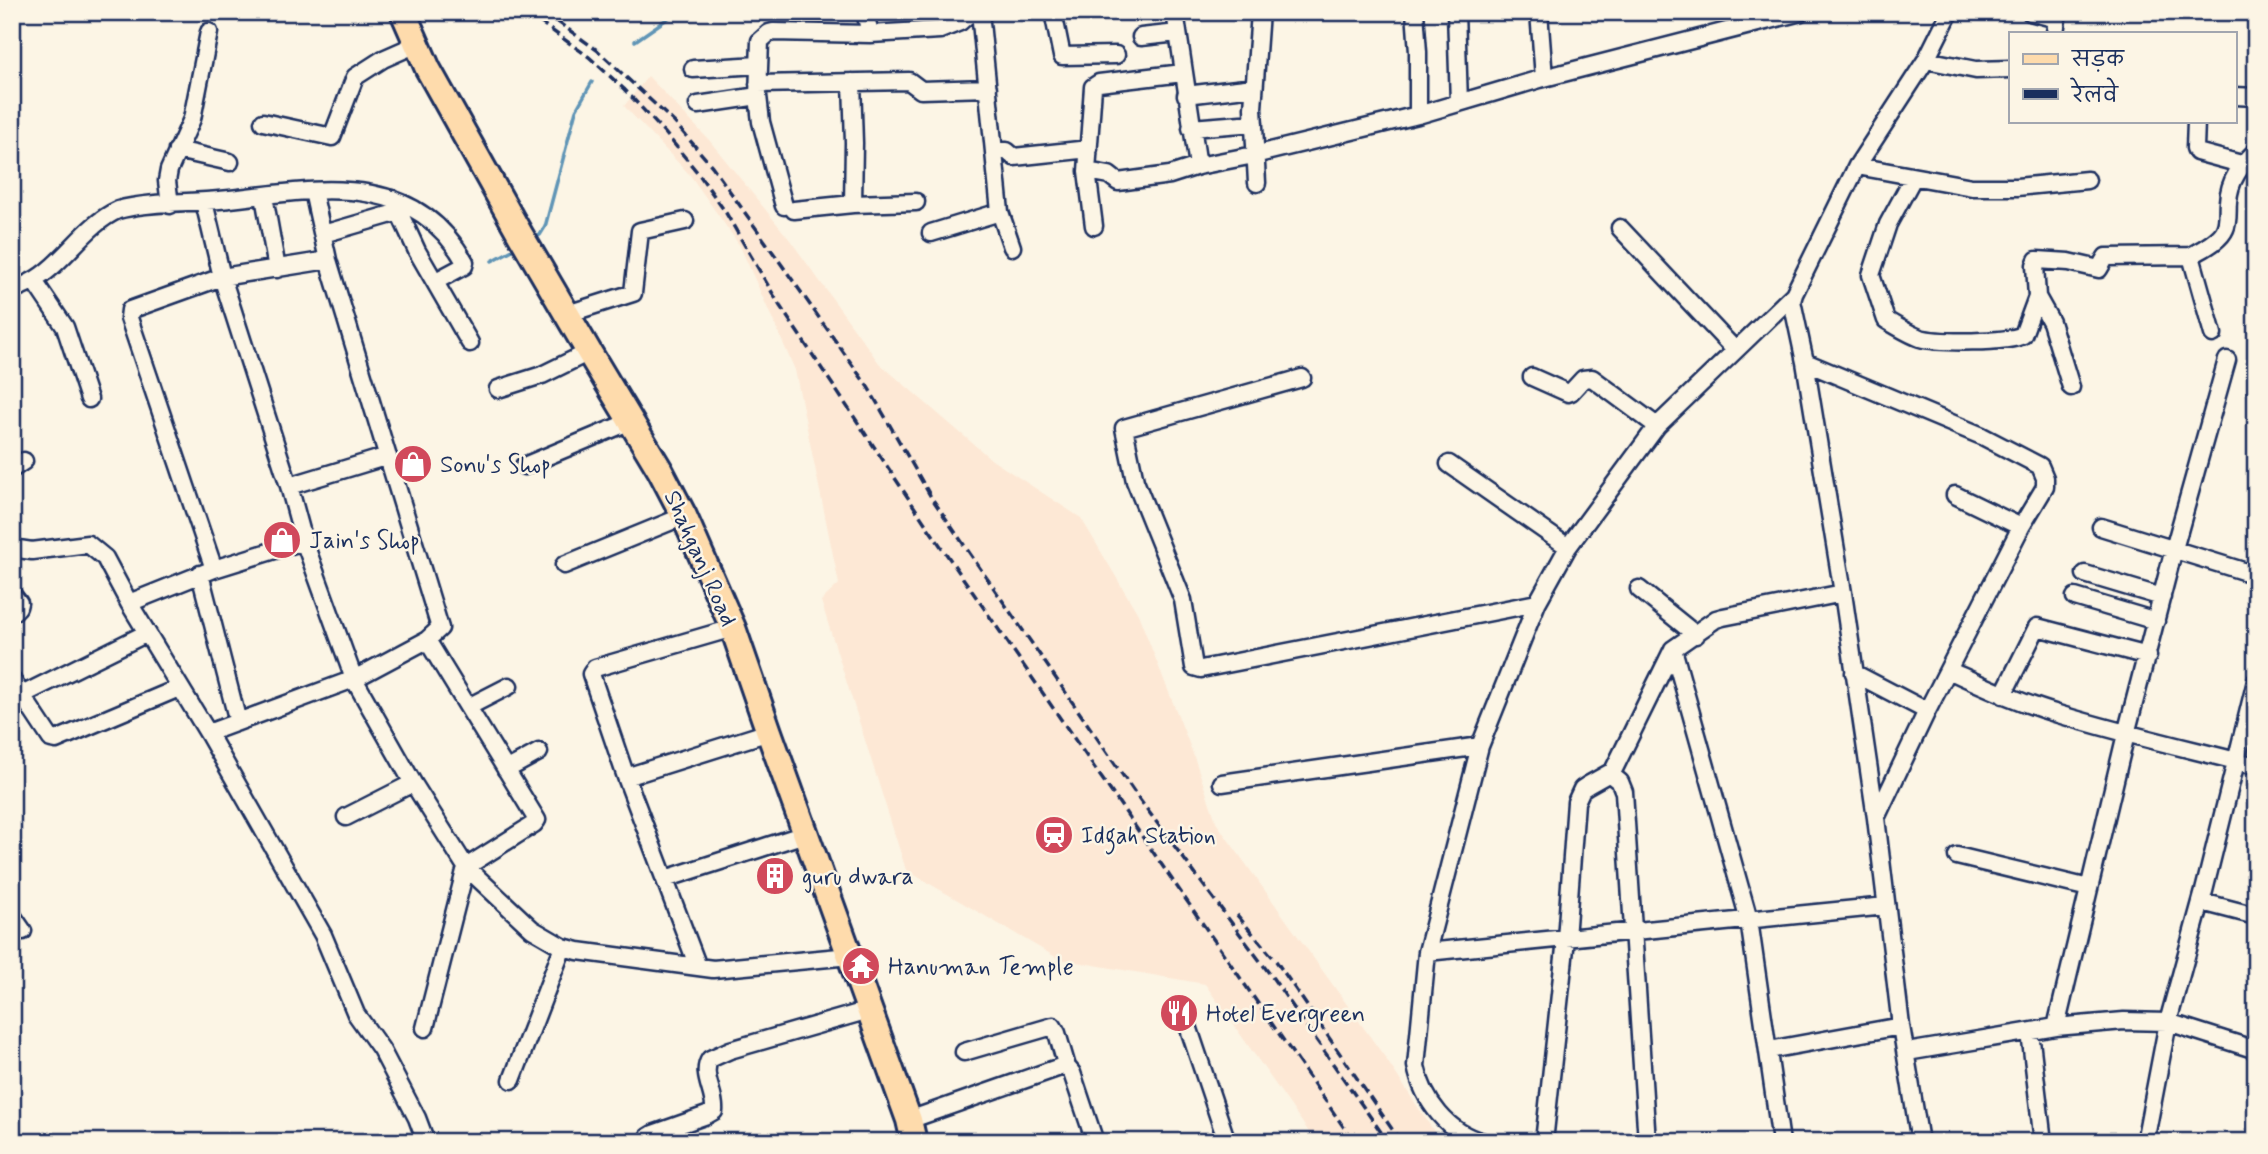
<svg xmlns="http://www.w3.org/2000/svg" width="2268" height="1154" viewBox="0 0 2268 1154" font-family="Mynerve,'Playpen Sans Deva',sans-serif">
<rect width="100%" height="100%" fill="#fcf5e5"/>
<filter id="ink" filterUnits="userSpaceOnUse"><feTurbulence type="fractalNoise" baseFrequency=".0143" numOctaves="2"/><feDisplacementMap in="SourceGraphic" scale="14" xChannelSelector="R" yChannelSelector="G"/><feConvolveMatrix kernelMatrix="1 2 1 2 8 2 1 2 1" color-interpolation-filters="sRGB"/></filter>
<g filter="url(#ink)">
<path fill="#fde8d5" d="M648,76L709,140L790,240L879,363L992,460L1081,518L1138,614L1192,751L1217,824L1384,1056L1441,1142H1316L1205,984L1059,959L906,870L821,601L839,584L795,370L740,246L690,175L624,106Z"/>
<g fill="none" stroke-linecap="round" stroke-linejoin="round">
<path stroke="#6195b6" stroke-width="3.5" d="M635,41L677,12
M534,238L540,235L545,227L576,110L592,82
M492,261L518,247"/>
<defs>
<path id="street" d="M865,12L870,34
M980,12L1000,212L1012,247
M1053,12L1062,56L1116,55
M1175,12L1198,166
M1415,12L1418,52V115
M1456,12L1459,103
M1539,12L1544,78
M2030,12L2057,19L2055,33
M1141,37L1178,33
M1926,60L1976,70L2011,69
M693,69L759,65
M852,82L854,143L853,204
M758,84L909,81L921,90L988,88
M1186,95L1254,87
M2235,96L2256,97
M698,105L758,96
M2196,121L2195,148L2197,152L2241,164
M263,122L332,137L355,77L383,59L417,44
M1191,128L1254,123
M177,150L230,162
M994,151H1007L1014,157L1089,149
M1857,166L1972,187H2017L2087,180
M1087,171L1109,175L1118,182L1170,175L1198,166L1254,155L1418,115L1540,79L1801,12
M1913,178L1888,224L1871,275L1886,320C1896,326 1909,334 1920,338C1938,343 2007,343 2023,335L2037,297L2035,265L2037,260L2069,262L2099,269L2106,257L2191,256
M1257,183L1253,108L1260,12
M264,196L277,269
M393,199L417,251L470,343
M204,202L222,277L289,486L304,541L354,679L413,783L466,867L532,929L563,947L578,951L713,969L850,956
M170,205L167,181L169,170L192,119L209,32
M784,206L761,122L758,96L760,41L769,33L773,32L870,34L940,30L960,22L971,12
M794,210L853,204L916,202
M1094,226L1087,171L1093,87L1099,83L1183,73
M1620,228L1734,349
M931,233L1000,212
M323,234L399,212
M34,281L65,327L89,399
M12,290C23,286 33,282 42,275C69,256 87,224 118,210C146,202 189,203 219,200C311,191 411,166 465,262L464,266L436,281
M2037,297L2051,322L2071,387
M567,314L633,293L640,231L685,221
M2213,334L2191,256C2202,249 2220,241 2225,229C2229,221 2227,210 2228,202C2229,180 2241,165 2256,151
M1805,362L1982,436L2040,466L2045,478V487L2021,527L1927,711L1876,818
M1532,377L1568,393L1571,392L1583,379L1592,378L1657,426
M1302,378L1124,428L1135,481L1183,600L1194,667L1201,669L1537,603
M498,389L542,375L589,352
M1449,464L1568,547
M524,466L631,421
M12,469L24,461
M289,486L388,456
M1955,495L2021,527
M2101,527L2256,575
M12,548L32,551L88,544L105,558L129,603L208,733L323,935L356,1014L381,1049L417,1118L426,1142
M564,565L684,516
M214,569L129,318L130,310L222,277L328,260
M200,574L238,722
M2085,574L2162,597
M1639,589L1696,635
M12,594L19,603L18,607L12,613
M2075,597L2156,621
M129,603L214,569L304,541
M1948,670C1984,686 2020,703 2058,714C2123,734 2190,749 2256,766
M1854,673L1927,711
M12,680L51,739L56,740L179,688
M22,695L147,633
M2003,695L2037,627L2148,656
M468,707L509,686
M208,733L354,679L427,640L440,628L328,260L313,191
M506,770L539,752
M1610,774L1620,782L1624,792L1647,1142
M626,777L769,732
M1222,783L1480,746
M346,817L413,783
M1957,856L2089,888
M665,879L805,834
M2202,902L2256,916
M12,915L23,931
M1427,952L1886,906
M698,967L626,777L591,674L595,668L733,628
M1188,1026L1227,1142
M2056,1027L2126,734L2174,549L2227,360
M425,1028L466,867L534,824L537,820L427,640
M2030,1032L2043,1142
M1769,1050L1901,1026
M964,1052L1053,1026L1057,1033L1067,1067
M1907,1052L2056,1027L2124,1021L2168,1022L2256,1050
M512,1080L563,947
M909,1120L1063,1066L1067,1067L1072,1073L1095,1142
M646,1142L648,1137L653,1134L707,1115L714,1111C716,1094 700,1074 710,1059L730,1050L869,1010
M1483,1142C1448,1133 1423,1101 1416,1066L1427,952L1480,746L1537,603L1568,547L1657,426L1794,294
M1544,1142L1566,939L1576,802L1582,789L1588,785L1613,771L1673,649
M1781,1142L1749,920L1673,649L1716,619L1723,617L1843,593
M1920,1142L1901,1026L1876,818L1843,593L1805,362L1792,301L1794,294L1857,166L1926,60L1950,12
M2145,1142L2168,1022L2204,891L2256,681"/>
<path id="primary" d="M403,12L428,69L520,234L589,352L660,470L684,516L733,628L769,732L909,1120L914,1142"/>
</defs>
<use href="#street" stroke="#1b2f5e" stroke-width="21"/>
<use href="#primary" stroke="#1b2f5e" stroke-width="30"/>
<use href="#street" stroke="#fcf5e5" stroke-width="16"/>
<use href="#primary" stroke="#fedbac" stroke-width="24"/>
<path stroke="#1b2f5e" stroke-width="3.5" stroke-dasharray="10 5" stroke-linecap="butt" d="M526,12L589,57L624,89L665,133L698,173L726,213L780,306L929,529L1354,1142
M544,12L597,50L674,122L712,166L868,387L931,497L1137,796L1272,977L1388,1142
M1237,915L1276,961L1401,1142"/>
</g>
</g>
<defs>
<symbol id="shop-disc" viewBox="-11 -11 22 22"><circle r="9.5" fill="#d1495b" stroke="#fcf5e5"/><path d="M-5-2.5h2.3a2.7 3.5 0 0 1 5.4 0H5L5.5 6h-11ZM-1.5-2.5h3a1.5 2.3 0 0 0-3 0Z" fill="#fff"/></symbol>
<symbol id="station-disc" viewBox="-11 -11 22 22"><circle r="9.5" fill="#d1495b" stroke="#fcf5e5"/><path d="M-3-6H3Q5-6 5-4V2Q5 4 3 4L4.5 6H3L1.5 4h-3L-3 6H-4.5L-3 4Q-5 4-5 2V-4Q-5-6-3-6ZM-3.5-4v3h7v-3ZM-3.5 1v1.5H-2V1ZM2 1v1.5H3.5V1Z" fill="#fff"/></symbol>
<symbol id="building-disc" viewBox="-11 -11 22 22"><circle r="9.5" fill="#d1495b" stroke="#fcf5e5"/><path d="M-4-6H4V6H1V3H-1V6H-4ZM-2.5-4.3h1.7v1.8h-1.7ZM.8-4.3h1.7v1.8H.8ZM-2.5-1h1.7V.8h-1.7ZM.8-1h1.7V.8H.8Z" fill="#fff"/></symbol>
<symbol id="temple-disc" viewBox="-11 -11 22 22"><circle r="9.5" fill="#d1495b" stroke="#fcf5e5"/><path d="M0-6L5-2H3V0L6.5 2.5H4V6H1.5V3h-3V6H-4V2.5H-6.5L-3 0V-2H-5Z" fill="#fff"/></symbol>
<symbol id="restaurant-disc" viewBox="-11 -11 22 22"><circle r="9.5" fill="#d1495b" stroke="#fcf5e5"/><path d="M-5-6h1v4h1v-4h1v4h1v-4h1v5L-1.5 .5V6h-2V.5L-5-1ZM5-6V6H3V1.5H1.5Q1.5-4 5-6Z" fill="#fff"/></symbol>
</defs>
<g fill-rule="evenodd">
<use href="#shop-disc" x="391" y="442" width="44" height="44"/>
<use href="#shop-disc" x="260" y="518" width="44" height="44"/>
<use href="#station-disc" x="1032" y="813" width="44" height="44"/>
<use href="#building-disc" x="753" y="854" width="44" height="44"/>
<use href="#temple-disc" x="839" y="944" width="44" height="44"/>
<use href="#restaurant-disc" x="1157" y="991" width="44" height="44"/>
</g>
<g text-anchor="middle" stroke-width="5" stroke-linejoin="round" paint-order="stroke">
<g font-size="24" fill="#1b2f5e" stroke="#fcf5e5" text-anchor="start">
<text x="440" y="472">Sonu's Shop</text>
<text x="309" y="548">Jain's Shop</text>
<text x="1081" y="843">Idgah Station</text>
<text x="802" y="884">guru dwara</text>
<text x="888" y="974">Hanuman Temple</text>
<text x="1206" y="1021">Hotel Evergreen</text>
</g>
<g font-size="24" fill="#1b2f5e" stroke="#fcf5e5">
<text transform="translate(701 558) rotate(66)" y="8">Shahganj Road</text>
</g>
</g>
<rect width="2268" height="1154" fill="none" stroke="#fcf5e5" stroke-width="42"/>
<rect x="21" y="21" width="2226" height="1112" fill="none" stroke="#1b2f5e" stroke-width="2.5" filter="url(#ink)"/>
<rect x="2009" y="32" width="228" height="91" fill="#fcf5e5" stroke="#a2a6af" stroke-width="2"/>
<rect x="2023" y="54" width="35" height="10" fill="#fedbac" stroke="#a2a6af" stroke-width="2"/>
<text x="2072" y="66" font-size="21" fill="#1b2f5e">सड़क</text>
<rect x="2023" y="89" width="35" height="10" fill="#1b2f5e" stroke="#a2a6af" stroke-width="2"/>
<text x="2072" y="102" font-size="21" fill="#1b2f5e">रेलवे</text>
</svg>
